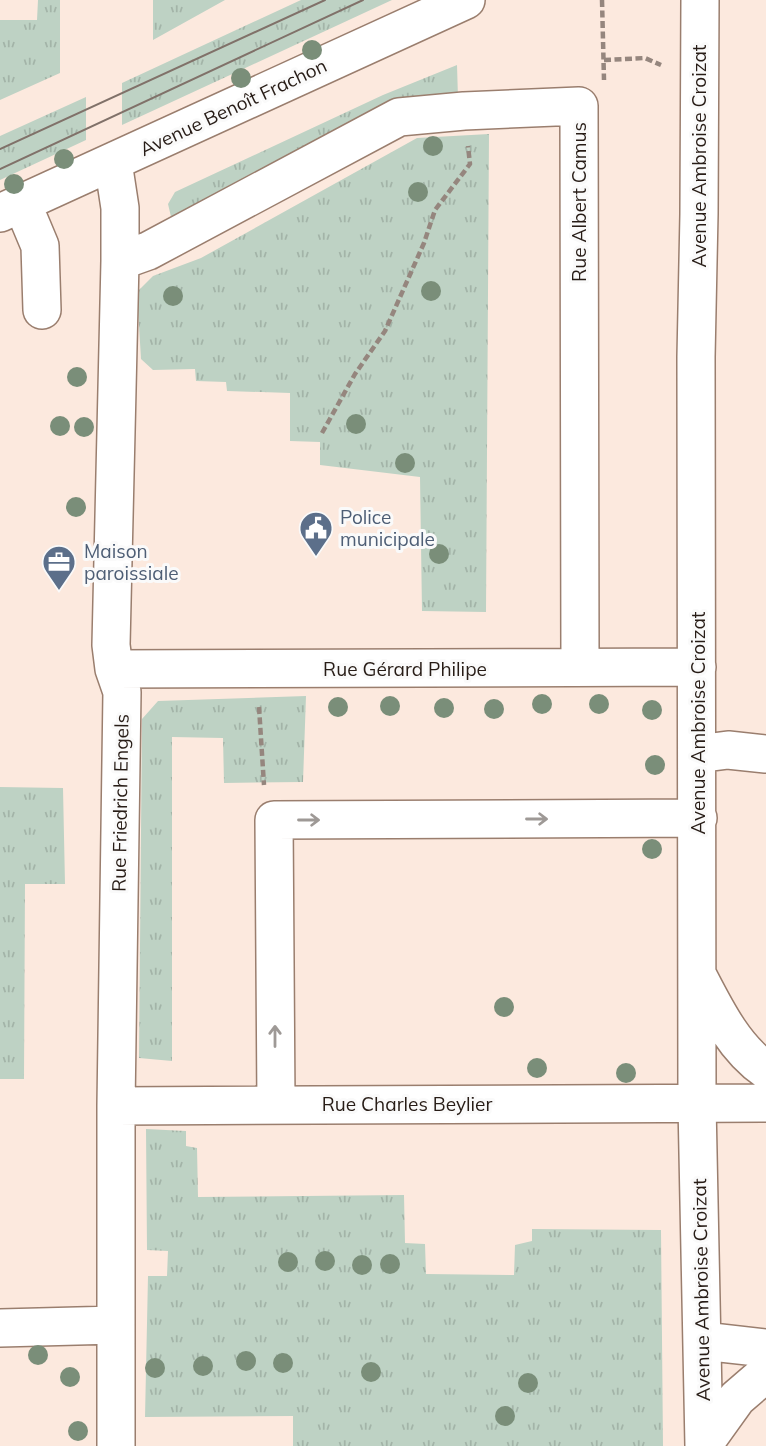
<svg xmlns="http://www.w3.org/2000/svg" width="766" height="1446" viewBox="0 0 766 1446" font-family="Mulish,sans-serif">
<defs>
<pattern id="grass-tufts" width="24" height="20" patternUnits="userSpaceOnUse" patternTransform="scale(1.75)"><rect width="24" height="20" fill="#bed2c4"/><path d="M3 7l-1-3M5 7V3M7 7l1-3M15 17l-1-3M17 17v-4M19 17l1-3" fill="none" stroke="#a3b4a8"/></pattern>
</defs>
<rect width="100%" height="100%" fill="#fce9de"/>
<path fill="url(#grass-tufts)" d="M38,0H60V73L0,100V20H37Z
M153,0H225L153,40Z
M301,0H392L122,125V83Z
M457,65L458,98L428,95L394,101L172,221L168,204L175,192L383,95Z
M86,97V140L0,180V136Z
M489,134L486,612L422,611L420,477L320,465V442L290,441V393L227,391L226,382L196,381L195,369L153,370L141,359L137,292L153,276L201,258L417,138Z
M306,696L303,782L224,783L223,738L172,737V1061L139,1058L142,719L158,701Z
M0,787L63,788L65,884H25L24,1079H0Z
M146,1129L186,1131V1146L197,1148L198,1197L404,1195L405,1243L425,1244L426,1274L514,1275L515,1245L532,1241V1229L661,1230L663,1446H293V1416L145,1417L148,1276H167L168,1251L147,1250Z"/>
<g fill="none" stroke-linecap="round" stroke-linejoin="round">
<defs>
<path id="minor" d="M700,0L699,214L696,357L697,1104L704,1446
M113,162L120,208V261L111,645L114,669L122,692L116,1106V1446
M22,203L40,246L42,310
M0,213L466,0
M120,261L148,251L399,117L464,111L579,106L580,667
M114,669L697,667
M697,754L728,750L766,754
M699,978C716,1011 735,1049 766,1070
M276,1104L274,820L698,818
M116,1106L766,1103
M0,1328L116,1325
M703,1341L766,1348
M704,1444L737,1398L766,1373"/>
</defs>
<use href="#minor" stroke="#9a7e6e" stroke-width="40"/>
<path stroke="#95867e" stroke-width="4.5" stroke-dasharray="7 3.5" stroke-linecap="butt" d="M602,0L604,80
M604,60L645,58L661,65
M322,433L355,374L385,331L424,243L435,210L470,164L468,146
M259,707L264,785"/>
<use href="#minor" stroke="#fff" stroke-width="37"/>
<path stroke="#807169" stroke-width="2" d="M0,149L325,0
M0,169L363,0"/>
</g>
<g fill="#7a8e79">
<circle cx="312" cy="50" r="10"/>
<circle cx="241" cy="78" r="10"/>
<circle cx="433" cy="146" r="10"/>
<circle cx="64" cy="159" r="10"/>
<circle cx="14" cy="184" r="10"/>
<circle cx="418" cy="192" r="10"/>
<circle cx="431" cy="291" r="10"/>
<circle cx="173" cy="296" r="10"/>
<circle cx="77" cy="377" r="10"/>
<circle cx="356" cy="424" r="10"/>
<circle cx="60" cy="426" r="10"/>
<circle cx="84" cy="427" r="10"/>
<circle cx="405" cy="463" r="10"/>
<circle cx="76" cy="507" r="10"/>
<circle cx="439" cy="554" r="10"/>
<circle cx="542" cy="704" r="10"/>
<circle cx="599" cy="704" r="10"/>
<circle cx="390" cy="706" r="10"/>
<circle cx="338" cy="707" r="10"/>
<circle cx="444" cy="708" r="10"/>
<circle cx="494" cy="709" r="10"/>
<circle cx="652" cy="710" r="10"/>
<circle cx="655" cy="765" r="10"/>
<circle cx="652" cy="849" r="10"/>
<circle cx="504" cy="1007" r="10"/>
<circle cx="537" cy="1068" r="10"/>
<circle cx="626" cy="1073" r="10"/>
<circle cx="325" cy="1261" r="10"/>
<circle cx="288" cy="1262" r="10"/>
<circle cx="390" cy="1264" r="10"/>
<circle cx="362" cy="1265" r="10"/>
<circle cx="38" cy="1355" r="10"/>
<circle cx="246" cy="1361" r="10"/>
<circle cx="283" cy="1363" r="10"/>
<circle cx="203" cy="1366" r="10"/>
<circle cx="155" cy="1368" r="10"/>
<circle cx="371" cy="1372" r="10"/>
<circle cx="70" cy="1377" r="10"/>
<circle cx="528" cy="1383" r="10"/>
<circle cx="505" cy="1416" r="10"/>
<circle cx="78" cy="1431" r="10"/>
</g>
<defs><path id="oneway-shaft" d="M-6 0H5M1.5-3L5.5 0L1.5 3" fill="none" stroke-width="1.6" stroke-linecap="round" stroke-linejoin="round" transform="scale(1.75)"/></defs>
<g stroke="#9e9996">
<use href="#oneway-shaft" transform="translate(537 819)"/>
<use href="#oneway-shaft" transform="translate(309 820)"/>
<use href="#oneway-shaft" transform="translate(275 1036) rotate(-90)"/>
</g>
<defs>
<symbol id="civic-pin" viewBox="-11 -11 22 30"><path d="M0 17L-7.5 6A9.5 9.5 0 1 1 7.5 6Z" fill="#5c6f8a" stroke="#fafafa"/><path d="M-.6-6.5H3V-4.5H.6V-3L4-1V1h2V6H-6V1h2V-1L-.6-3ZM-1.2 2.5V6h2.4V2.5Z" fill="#fff"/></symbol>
<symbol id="office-pin" viewBox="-11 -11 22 30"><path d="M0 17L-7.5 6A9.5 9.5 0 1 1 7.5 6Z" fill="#5c6f8a" stroke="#fafafa"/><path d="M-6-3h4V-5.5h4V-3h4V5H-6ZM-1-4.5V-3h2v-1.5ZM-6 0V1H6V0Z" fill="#fff"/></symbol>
</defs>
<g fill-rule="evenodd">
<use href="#civic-pin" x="297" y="509" width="38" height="52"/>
<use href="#office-pin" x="40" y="543" width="38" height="52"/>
</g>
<g text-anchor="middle" stroke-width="6" stroke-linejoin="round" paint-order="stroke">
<g font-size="19" fill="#271c16" stroke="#fafafa">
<text transform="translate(233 107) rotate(-25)" y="7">Avenue Benoît Frachon</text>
<text transform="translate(699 156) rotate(-90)" y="7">Avenue Ambroise Croizat</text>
<text transform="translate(579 202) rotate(-90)" y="7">Rue Albert Camus</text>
<text x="405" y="676">Rue Gérard Philipe</text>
<text transform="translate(698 723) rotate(-90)" y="7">Avenue Ambroise Croizat</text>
<text transform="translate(120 803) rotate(-89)" y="7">Rue Friedrich Engels</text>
<text x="407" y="1111">Rue Charles Beylier</text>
<text transform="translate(701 1290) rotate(-91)" y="7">Avenue Ambroise Croizat</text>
</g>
<g font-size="19" fill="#4e5e75" stroke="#fafafa" text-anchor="start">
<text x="340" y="524">Police<tspan x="340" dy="22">municipale</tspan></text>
<text x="84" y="558">Maison<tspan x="84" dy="22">paroissiale</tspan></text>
</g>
</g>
</svg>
